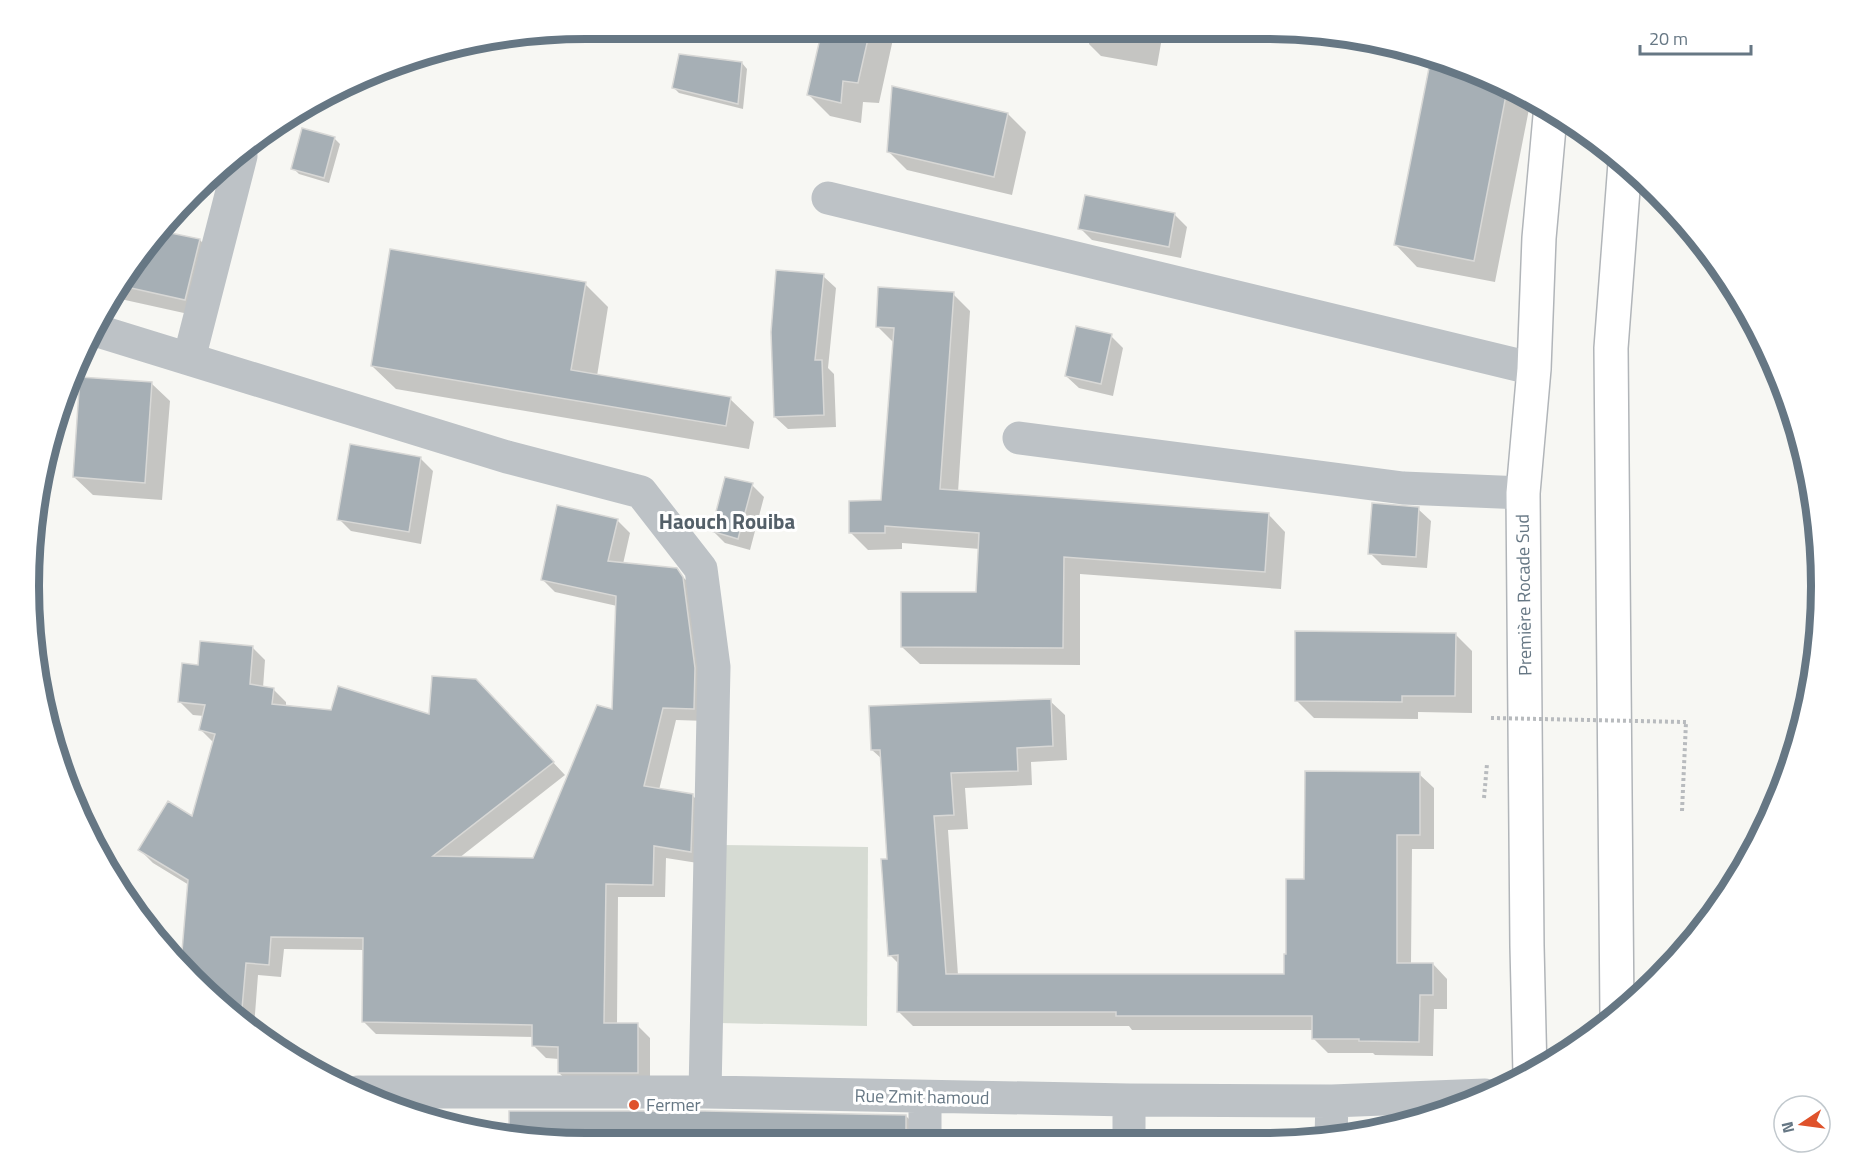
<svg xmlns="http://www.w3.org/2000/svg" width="1850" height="1172" viewBox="0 0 1850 1172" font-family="'Titillium Web',sans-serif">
<rect width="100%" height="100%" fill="#f7f7f3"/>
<path fill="#d6dbd3" d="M721,845L868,847L867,1026L719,1023Z"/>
<path fill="#0003" d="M824,30H895L879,103L863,102L861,123L830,116L809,95Z
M1091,32H1163L1157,66L1101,56L1089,44Z
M1433,59L1478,71L1530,104L1495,282L1417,267L1396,245Z
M742,63L747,69L743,109L679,93L673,87Z
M1008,114L1026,132L1012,195L907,170L889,152Z
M334,138L340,144L329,183L299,174L293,168Z
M1086,197L1175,215L1187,227L1181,258L1092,240L1080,228Z
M165,227L164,233L200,240L217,258L202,317L116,298L144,246Z
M823,276L836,288L828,368L834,374L836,427L788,429L775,417Z
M585,284L608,307L597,376L730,399L754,422L749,449L396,389L372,366Z
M953,294L970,311L958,492L1268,514L1285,532L1281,589L1080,574V665L920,664L902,647L977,594L980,549L902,543V549L868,550L851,533L883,502L894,343L877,326Z
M1111,336L1123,348L1113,396L1079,388L1066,376Z
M151,383L170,401L162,500L93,495L74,477Z
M421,459L433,471L421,544L351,531L339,519Z
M752,485L764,497L750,550L725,543L713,531Z
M1418,509L1431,521L1427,568L1382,565L1370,553Z
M617,520L630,533L623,564L676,570L689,583L707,721L676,720L659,790L692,795L705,808L704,864L666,858L665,897H618L617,1025H637L650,1038V1085H572L559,1073V1059L546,1058L534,1046V1037L376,1034L363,1021L364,950L284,949L281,977L258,975L254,1027L219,1005L183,965L189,885L153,863L140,850L193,818L214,743L201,730L204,716L193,715L180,702L199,666L252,647L265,660L263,688L273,689L286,702V707L332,712L430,716L489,694L565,775L459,858L534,859L613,711L617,606L555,592L542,579Z
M1455,634L1472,651V713L1418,712V719L1314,718L1296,700Z
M1050,701L1065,715L1067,760L1031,762L1032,785L965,788L968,829L948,830L958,975L1285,976L1288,956L1306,880L1419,774L1434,788V849H1412L1411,964H1433L1447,979V1009H1434L1433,1056L1375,1055L1373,1053H1328L1313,1038L1314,1030H1132L1129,1026H913L898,1011L899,964L890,955L889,860L882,759L872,750Z
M511,1112L906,1116L918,1128V1141L514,1139L510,1138Z
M1427,1118L1408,1125L1376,1130V1120Z"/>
<path fill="#a6afb5" stroke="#d8d8d6" stroke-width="1.5" d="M822,30H870L858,83L843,81L841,103L807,95Z
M679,54L742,62L738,104L672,88Z
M1430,63L1481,73L1507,90L1474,261L1394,245Z
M892,86L1008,113L994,177L887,152Z
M302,128L335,137L324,178L291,169Z
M1085,195L1175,213L1169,247L1078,229Z
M161,231L200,239L185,300L122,286L144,246Z
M390,249L586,282L571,370L731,397L726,426L371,366Z
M776,270L824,274L815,360H822L824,415L774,417L771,332Z
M878,287L954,292L940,489L1269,513L1265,572L1064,557L1063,648L901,647V592H976L979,533L885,526V533H849V501L881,500L894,328L876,327Z
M1076,326L1112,334L1101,384L1065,376Z
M80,377L152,382L145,483L73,477Z
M350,444L421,457L409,532L337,520Z
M725,477L753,483L738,539L711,531Z
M1372,503L1419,507L1416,557L1368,554Z
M557,505L618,519L608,561L677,568L683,577L695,668L694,709L663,708L644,786L693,794L691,852L654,846L653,885L606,884L604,1023H638V1073H558V1047L532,1046V1025L362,1022L363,938L271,937L269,965L246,963L241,1020L219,1005L181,963L188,880L138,850L168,801L192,816L215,734L199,730L205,705L178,702L182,663L198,665L200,641L253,646L250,684L274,688L272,704L331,710L338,686L429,714L432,676L476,679L554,762L433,856L533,858L597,705L612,709L616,596L541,580Z
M1295,631L1456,633L1455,696H1402V702L1295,701Z
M1051,699L1053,746L1017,748L1018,771L951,773L954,815L934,816L946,974H1284V954H1286V879H1304L1305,771L1420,772V835H1397V963H1433V995H1420L1419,1042L1359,1041V1039H1312V1016H1116V1012H897L898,955L888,956L881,859H887L880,750H871L869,706Z
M509,1111H705L906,1115V1141L887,1140V1138L772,1136V1140H729V1136L650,1135V1139H514L509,1137Z"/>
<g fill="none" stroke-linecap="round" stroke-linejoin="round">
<defs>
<path id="highway" d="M1617,1016L1611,348L1625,163
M1530,1074L1527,946L1523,493L1534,369L1539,238L1550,116"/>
</defs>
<use href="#highway" stroke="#b1b5b9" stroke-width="36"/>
<path stroke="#b8bbbe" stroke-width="4" stroke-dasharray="3 3" stroke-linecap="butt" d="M1484,798L1487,764
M1682,811L1686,722"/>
<path stroke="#bdc2c6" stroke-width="33" d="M828,198L1534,369
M98,331L507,457L641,492L701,569L714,667L705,1092
M189,359L241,156
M1019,438L1403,488L1523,493
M358,1092H705L1129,1100L1332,1101L1485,1095
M925,1097V1141
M1129,1100V1142
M1331,1137L1332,1101"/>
<use href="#highway" stroke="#fff" stroke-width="33"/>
<path stroke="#b8bbbe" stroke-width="4" stroke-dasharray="3 3" stroke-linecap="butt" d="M1491,718L1686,722"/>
</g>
<circle fill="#df522b" stroke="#fff" stroke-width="2" cx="634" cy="1105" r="6"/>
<g text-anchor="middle" stroke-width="6" stroke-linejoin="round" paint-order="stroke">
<g font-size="18" fill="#667784" stroke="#fff">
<text transform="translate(1524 595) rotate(-91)" y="6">Première Rocade Sud</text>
<text transform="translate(922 1097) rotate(1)" y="6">Rue Zmit hamoud</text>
</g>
<g font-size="18" fill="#667784" stroke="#fff" text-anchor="start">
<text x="646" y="1111">Fermer</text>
</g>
<g font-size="21" font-weight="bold" fill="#546069" stroke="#fff">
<text x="727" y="529">Haouch Rouiba</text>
</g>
</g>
<path d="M0 0H1850V1172H0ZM586 39H1264A547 547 0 0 1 1811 586V586A547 547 0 0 1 1264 1133H586A547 547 0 0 1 39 586V586A547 547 0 0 1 586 39Z" fill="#fff" fill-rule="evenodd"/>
<path fill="none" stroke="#667784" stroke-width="8" d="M586 39H1264A547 547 0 0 1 1811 586V586A547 547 0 0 1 1264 1133H586A547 547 0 0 1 39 586V586A547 547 0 0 1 586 39Z"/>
<g transform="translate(1802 1124) rotate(257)"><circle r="28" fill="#ffffff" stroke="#c2c9ce" stroke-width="1.5"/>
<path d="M0-4.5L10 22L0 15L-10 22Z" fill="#df522b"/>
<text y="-9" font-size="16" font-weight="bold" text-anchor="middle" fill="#667784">N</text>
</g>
<path d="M1640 45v9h111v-9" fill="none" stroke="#667784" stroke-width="3"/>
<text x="1649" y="45" font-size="18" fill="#667784" stroke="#ffffff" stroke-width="4.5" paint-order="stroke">20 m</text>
</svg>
